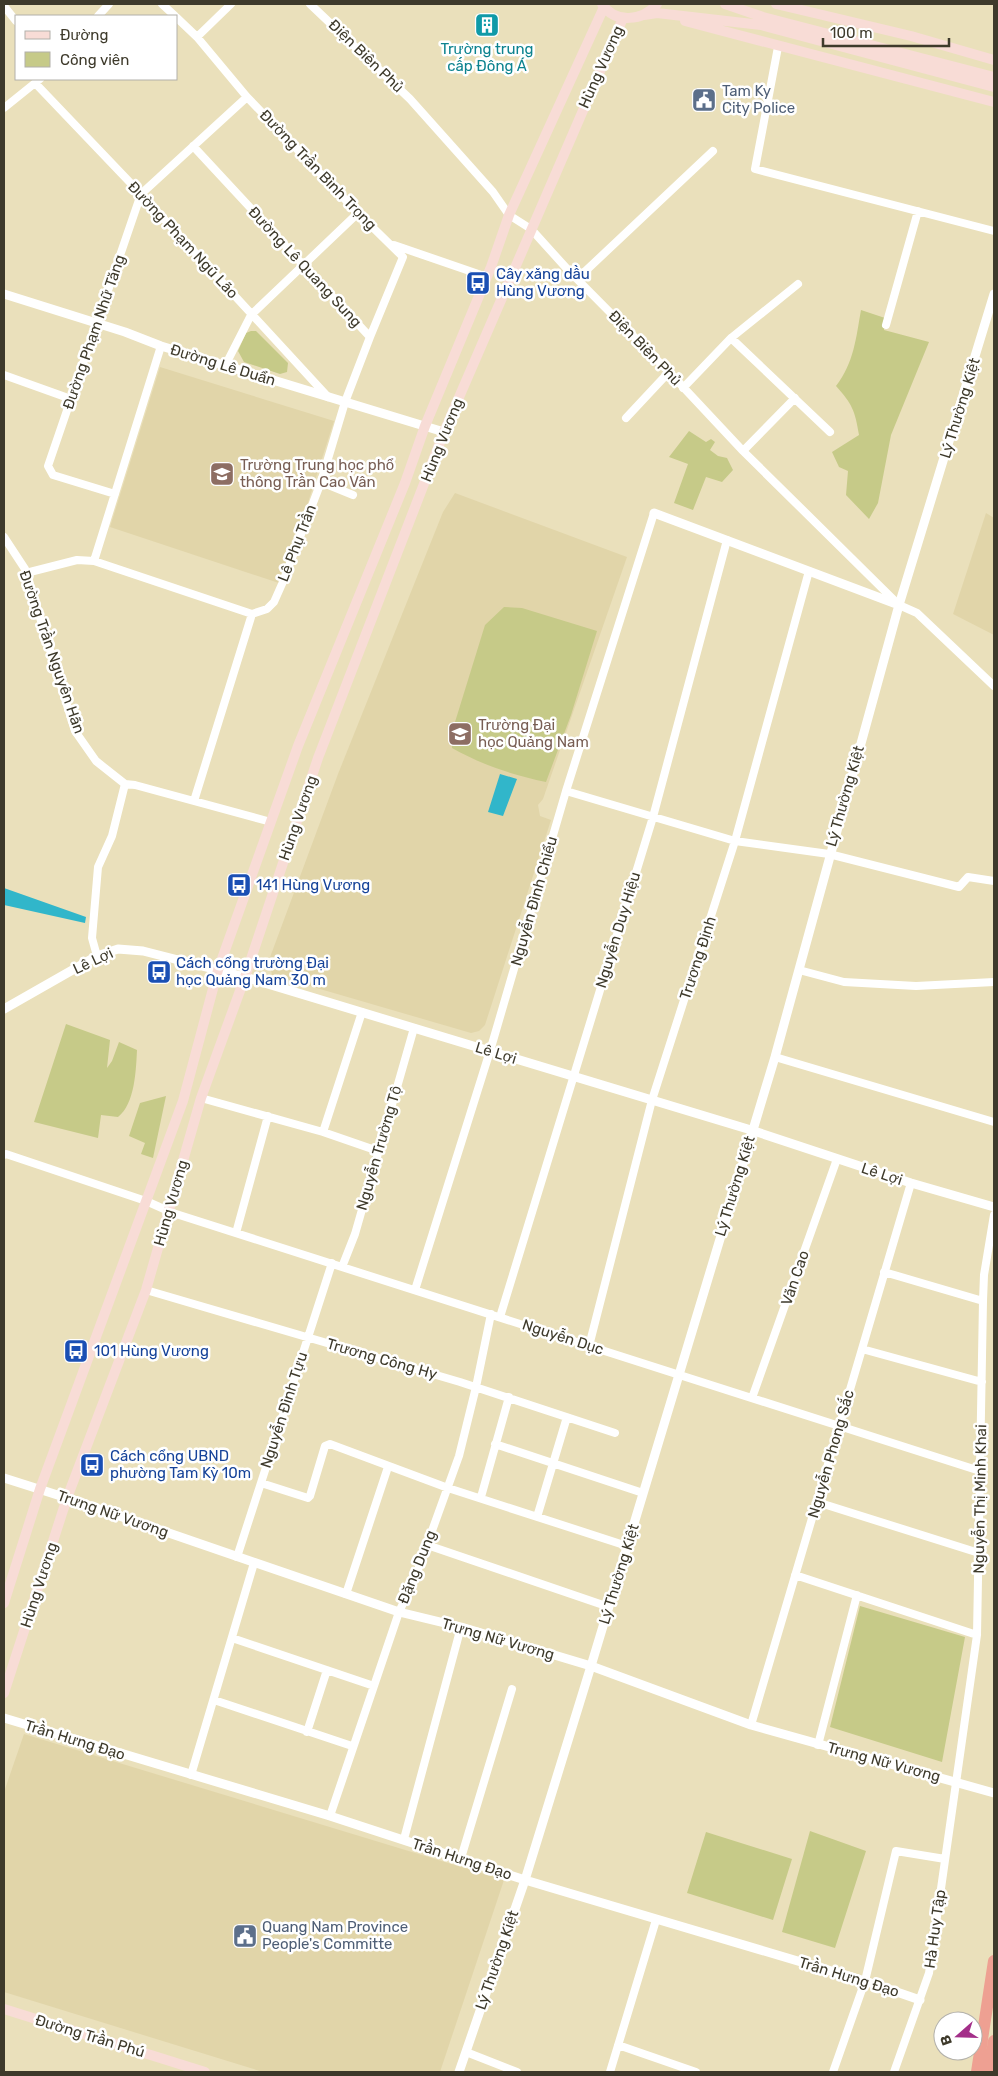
<svg xmlns="http://www.w3.org/2000/svg" width="998" height="2076" viewBox="0 0 998 2076" font-family="Rubik,sans-serif">
<rect width="100%" height="100%" fill="#eae0bb"/>
<path fill="#e1d5a9" d="M160,367L334,421L282,584L110,527Z
M455,493L627,557L543,799L538,805L540,816L551,820L485,1025L479,1031L471,1033L272,975L269,960L338,774L443,512Z
M986,513L994,518V635L953,614Z
M24,1734L504,1880L440,2072H263L4,1992V1792Z"/>
<path fill="#c6ca88" d="M861,310L885,318L884,330L929,342L891,435L878,503L869,519L846,495L848,471L839,467L832,452L859,435C855,410 852,404 836,386C854,363 856,338 861,310Z
M251,331H256L288,363L287,372L280,374L244,362L238,351L246,333Z
M689,431L706,442L711,439L715,442L710,450L718,456L727,458L733,470L722,482L706,477L693,510L674,503L688,464L669,457Z
M504,607L522,608L597,631L571,715L546,782C513,775 482,765 452,748L451,735L485,625Z
M66,1024L110,1040L107,1068L112,1061L119,1042L137,1050C136,1070 135,1104 118,1117L101,1115L98,1138L34,1122Z
M166,1096L153,1158L141,1154L145,1143L129,1136L140,1103Z
M860,1606L965,1637L942,1762L830,1727Z
M810,1831L866,1851L835,1948L782,1932Z
M706,1832L792,1859L773,1920L687,1893Z"/>
<path fill="#31b6ca" d="M500,774L517,779L503,816L488,812Z
M4,888L86,917L85,923L4,905Z"/>
<g fill="none" stroke-linecap="round" stroke-linejoin="round">
<path stroke="#fff" stroke-width="8" d="M162,4L175,16
M310,4L410,99L493,192L509,215L531,229L569,271L669,372L743,451L899,605L917,613L994,686
M4,6L16,21
M98,16L109,4
M176,17L197,37L247,97L358,213L403,257L370,337
M197,37L231,4
M778,47L755,169L994,231
M36,84L141,194L328,397
M4,108L40,79
M193,146L370,337L345,402L321,482L282,584L274,602L267,609L252,614
M394,245L487,277
M577,279L713,151
M886,325L918,211
M731,338L830,432
M225,366L251,315L358,213
M4,375L71,399
M683,388L731,338L798,284
M626,418L669,372
M743,451L795,398
M321,482L353,495
M115,494L53,475L48,466L141,194L247,97
M4,537L25,569L75,731L96,761L125,784
M94,561L161,346
M26,573L77,560L94,561L252,614
M125,784L135,785L271,822
M566,791L735,841L829,854L959,887L968,877L994,881
M194,801L252,614
M97,956L92,938L98,867L112,836L125,784
M799,970L844,982L916,986L994,982
M775,1057L994,1122
M201,1098L323,1132L378,1151
M323,1132L362,1012
M4,1155L6,1154L146,1201L173,1213L980,1471
M236,1233L268,1116
M342,1267L355,1234L414,1028
M884,1272L983,1301
M146,1290L460,1382L615,1433
M415,1290L490,1051L566,791L654,513
M500,1317L653,817L727,540
M589,1346L652,1100L735,841L809,571
M862,1349L982,1382
M752,1398L837,1159
M495,1444L643,1493
M261,1483L308,1498L310,1496L325,1446L330,1444L448,1488L627,1546
M481,1497L509,1397
M817,1502L979,1553
M537,1517L567,1417
M427,1545L609,1607
M237,1557L332,1263
M795,1575L977,1635
M346,1594L388,1467
M232,1638L374,1686
M214,1700L352,1746
M751,1725L911,1183
M307,1732L327,1670
M818,1745L857,1595
M191,1775L254,1563
M330,1816L399,1612L415,1578L459,1456L476,1387L491,1314
M404,1839L461,1627
M461,1858L512,1689
M618,2045L696,2072
M466,2052L517,2072
M610,2072L656,1920
M833,2072L865,1981L896,1851L945,1859
M894,2072L929,1973L977,1635L983,1301L984,1275L994,1215"/>
<path stroke="#fff" stroke-width="9" d="M4,294L125,332L161,346L444,432
M654,513L899,605
M4,1009L97,956L118,949L143,951L245,977L751,1130L911,1183L994,1207
M4,1478L67,1498L399,1612L461,1627L591,1666L751,1725L994,1793
M4,1718L330,1816L525,1880L865,1981L920,2000
M459,2072L525,1880L591,1666L775,1057L899,605L994,294"/>
<path stroke="#f8dcd6" stroke-width="10" d="M602,4C615,24 643,21 657,4
M725,4L763,17L994,77
M776,4L911,36L994,60
M644,15L657,13L761,25L994,87
M685,21L994,102
M4,1603L40,1489L183,1101L218,970L298,746L405,483L425,426L491,267L509,215L604,7
M4,1693L67,1498L146,1290L201,1098L245,977L318,758L444,432L623,18
M4,2009L205,2072"/>
<path stroke="#eea092" stroke-width="12" d="M977,2072L994,1961
M989,2072L994,2041"/>
</g>
<defs>
<symbol id="building-square" viewBox="-11 -11 22 22"><rect x="-9" y="-9" width="18" height="18" rx="4" fill="#0f9aa8" stroke="#fff"/><path d="M-4-6H4V6H1V3H-1V6H-4ZM-2.5-4.3h1.7v1.8h-1.7ZM.8-4.3h1.7v1.8H.8ZM-2.5-1h1.7V.8h-1.7ZM.8-1h1.7V.8H.8Z" fill="#fff"/></symbol>
<symbol id="civic-square" viewBox="-11 -11 22 22"><rect x="-9" y="-9" width="18" height="18" rx="4" fill="#5c6f8a" stroke="#fff"/><path d="M-.6-6.5H3V-4.5H.6V-3L4-1V1h2V6H-6V1h2V-1L-.6-3ZM-1.2 2.5V6h2.4V2.5Z" fill="#fff"/></symbol>
<symbol id="bus-square" viewBox="-11 -11 22 22"><rect x="-9" y="-9" width="18" height="18" rx="4" fill="#1a4fb4" stroke="#fff"/><path d="M-5-6H5V4H4V6H2V4H-2V6H-4V4H-5ZM-3.5-4V0h7V-4ZM-3.5 1.2v1.5H-2V1.2ZM2 1.2v1.5H3.5V1.2Z" fill="#fff"/></symbol>
<symbol id="school-square" viewBox="-11 -11 22 22"><rect x="-9" y="-9" width="18" height="18" rx="4" fill="#8d6e63" stroke="#fff"/><path d="M0-5L7-2L0 1L-7-2ZM-4 1L0 2.5L4 1V4Q0 6-4 4Z" fill="#fff"/></symbol>
<symbol id="university-square" viewBox="-11 -11 22 22"><rect x="-9" y="-9" width="18" height="18" rx="4" fill="#8d6e63" stroke="#fff"/><path d="M0-5L7-2L0 1L-7-2ZM-4 1L0 2.5L4 1V4Q0 6-4 4Z" fill="#fff"/></symbol>
</defs>
<g fill-rule="evenodd">
<use href="#building-square" x="473" y="11" width="28" height="28"/>
<use href="#civic-square" x="690" y="86" width="28" height="28"/>
<use href="#bus-square" x="464" y="269" width="28" height="28"/>
<use href="#school-square" x="208" y="460" width="28" height="28"/>
<use href="#university-square" x="446" y="720" width="28" height="28"/>
<use href="#bus-square" x="225" y="871" width="28" height="28"/>
<use href="#bus-square" x="145" y="958" width="28" height="28"/>
<use href="#bus-square" x="62" y="1337" width="28" height="28"/>
<use href="#bus-square" x="78" y="1451" width="28" height="28"/>
<use href="#civic-square" x="231" y="1922" width="28" height="28"/>
</g>
<g text-anchor="middle" stroke-width="5" stroke-linejoin="round" paint-order="stroke">
<g font-size="15" fill="#0d838f" stroke="#fff">
<text x="487" y="54">Trường trung<tspan x="487" dy="17">cấp Đông Á</tspan></text>
</g>
<g font-size="15" fill="#3e3a2b" stroke="#fff">
<text transform="translate(366 56) rotate(44)" y="5">Điện Biên Phủ</text>
<text transform="translate(601 67) rotate(-66)" y="5">Hùng Vương</text>
<text transform="translate(318 170) rotate(46)" y="5">Đường Trần Bình Trọng</text>
<text transform="translate(183 240) rotate(47)" y="5">Đường Phạm Ngũ Lão</text>
<text transform="translate(305 267) rotate(47)" y="5">Đường Lê Quang Sung</text>
<text transform="translate(94 332) rotate(-71)" y="5">Đường Phạm Nhữ Tăng</text>
<text transform="translate(645 348) rotate(46)" y="5">Điện Biên Phủ</text>
<text transform="translate(223 365) rotate(17)" y="5">Đường Lê Duẩn</text>
<text transform="translate(960 408) rotate(-73)" y="5">Lý Thường Kiệt</text>
<text transform="translate(442 440) rotate(-68)" y="5">Hùng Vương</text>
<text transform="translate(297 543) rotate(-69)" y="5">Lê Phụ Trần</text>
<text transform="translate(52 652) rotate(71)" y="5">Đường Trần Nguyên Hãn</text>
<text transform="translate(845 796) rotate(-74)" y="5">Lý Thường Kiệt</text>
<text transform="translate(298 818) rotate(-71)" y="5">Hùng Vương</text>
<text transform="translate(534 901) rotate(-74)" y="5">Nguyễn Đình Chiểu</text>
<text transform="translate(618 930) rotate(-73)" y="5">Nguyễn Duy Hiệu</text>
<text transform="translate(698 958) rotate(-72)" y="5">Trương Định</text>
<text transform="translate(93 961) rotate(-25)" y="5">Lê Lợi</text>
<text transform="translate(496 1053) rotate(17)" y="5">Lê Lợi</text>
<text transform="translate(379 1148) rotate(-74)" y="5">Nguyễn Trường Tộ</text>
<text transform="translate(882 1174) rotate(18)" y="5">Lê Lợi</text>
<text transform="translate(735 1186) rotate(-73)" y="5">Lý Thường Kiệt</text>
<text transform="translate(171 1203) rotate(-74)" y="5">Hùng Vương</text>
<text transform="translate(795 1278) rotate(-71)" y="5">Văn Cao</text>
<text transform="translate(563 1337) rotate(18)" y="5">Nguyễn Dục</text>
<text transform="translate(382 1359) rotate(16)" y="5">Trương Công Hy</text>
<text transform="translate(284 1410) rotate(-72)" y="5">Nguyễn Đình Tựu</text>
<text transform="translate(831 1454) rotate(-74)" y="5">Nguyễn Phong Sắc</text>
<text transform="translate(980 1499) rotate(-89)" y="5">Nguyễn Thị Minh Khai</text>
<text transform="translate(113 1514) rotate(19)" y="5">Trưng Nữ Vương</text>
<text transform="translate(417 1567) rotate(-68)" y="5">Đặng Dung</text>
<text transform="translate(619 1574) rotate(-73)" y="5">Lý Thường Kiệt</text>
<text transform="translate(39 1585) rotate(-72)" y="5">Hùng Vương</text>
<text transform="translate(498 1639) rotate(16)" y="5">Trưng Nữ Vương</text>
<text transform="translate(75 1740) rotate(17)" y="5">Trần Hưng Đạo</text>
<text transform="translate(884 1762) rotate(15)" y="5">Trưng Nữ Vương</text>
<text transform="translate(462 1859) rotate(18)" y="5">Trần Hưng Đạo</text>
<text transform="translate(935 1929) rotate(-82)" y="5">Hà Huy Tập</text>
<text transform="translate(497 1960) rotate(-71)" y="5">Lý Thường Kiệt</text>
<text transform="translate(849 1977) rotate(17)" y="5">Trần Hưng Đạo</text>
<text transform="translate(90 2036) rotate(17)" y="5">Đường Trần Phú</text>
</g>
<g font-size="15" fill="#4e5e75" stroke="#fff" text-anchor="start">
<text x="722" y="96">Tam Ky<tspan x="722" dy="17">City Police</tspan></text>
<text x="262" y="1932">Quang Nam Province<tspan x="262" dy="17">People's Committe</tspan></text>
</g>
<g font-size="15" fill="#164399" stroke="#fff" text-anchor="start">
<text x="496" y="279">Cây xăng dầu<tspan x="496" dy="17">Hùng Vương</tspan></text>
<text x="256" y="890">141 Hùng Vương</text>
<text x="176" y="968">Cách cổng trường Đại<tspan x="176" dy="17">học Quảng Nam 30 m</tspan></text>
<text x="94" y="1356">101 Hùng Vương</text>
<text x="110" y="1461">Cách cổng UBND<tspan x="110" dy="17">phường Tam Kỳ 10m</tspan></text>
</g>
<g font-size="15" fill="#785e54" stroke="#fff" text-anchor="start">
<text x="240" y="470">Trường Trung học phổ<tspan x="240" dy="17">thông Trần Cao Vân</tspan></text>
<text x="478" y="730">Trường Đại<tspan x="478" dy="17">học Quảng Nam</tspan></text>
</g>
</g>
<rect width="998" height="2076" fill="none" stroke="#3e3a2b" stroke-width="10"/>
<rect x="15" y="15" width="162" height="65" fill="#ffffff" stroke="#b2b0aa"/>
<rect x="25" y="31" width="25" height="8" fill="#f8dcd6" stroke="#b2b0aa"/>
<text x="60" y="40" font-size="15" fill="#3e3a2b">Đường</text>
<rect x="25" y="52" width="25" height="15" fill="#c6ca88" stroke="#b2b0aa"/>
<text x="60" y="65" font-size="15" fill="#3e3a2b">Công viên</text>
<g transform="translate(958 2036) rotate(250)"><circle r="24" fill="#ffffff" stroke="#b2b0aa"/>
<path d="M0-4L9 19L0 12L-9 19Z" fill="#a32f89"/>
<text y="-8" font-size="14" font-weight="bold" text-anchor="middle" fill="#3e3a2b">B</text>
</g>
<path d="M823 38v8h126v-8" fill="none" stroke="#3e3a2b" stroke-width="2.5"/>
<text x="830" y="38" font-size="15" fill="#3e3a2b" stroke="#ffffff" stroke-width="4" paint-order="stroke">100 m</text>
</svg>
